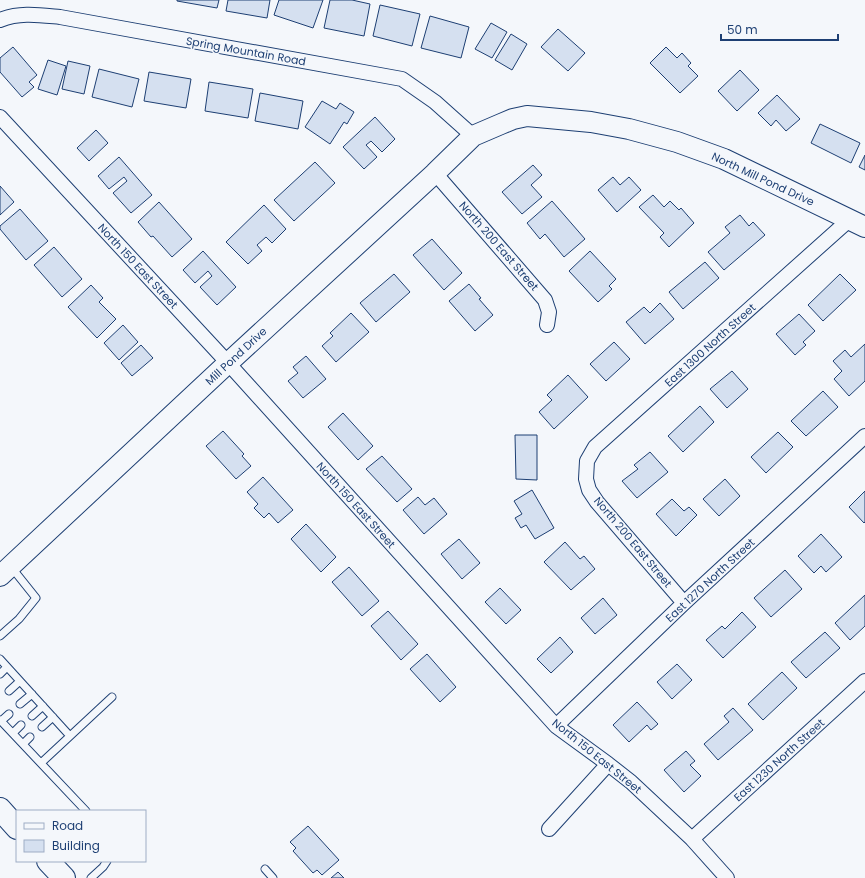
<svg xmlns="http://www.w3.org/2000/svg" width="865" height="878" viewBox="0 0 865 878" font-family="Poppins,sans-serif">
<rect width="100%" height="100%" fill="#f4f7fb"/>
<path fill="#d5e0f0" stroke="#1d3f73" d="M177,0H219L217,8L177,1Z
M228,0H270L267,18L226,11Z
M279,0H323L313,28L274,15Z
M330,0H352L370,4L364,36L324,28Z
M380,5L420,14L412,46L373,36Z
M430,16L469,27L461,58L421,48Z
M491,23L507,32L492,58L475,49Z
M558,29L585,53L568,71L541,47Z
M511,34L527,44L512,70L495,60Z
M13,47L37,75L29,82L34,87L22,97L0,72V58Z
M666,47L677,58L682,53L691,63L688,66L698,76L680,93L650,63Z
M48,60L66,66L57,95L38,89Z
M68,61L90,66L84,94L62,89Z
M99,69L139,79L132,107L92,97Z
M740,70L759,90L737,111L718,91Z
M149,72L191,79L186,108L144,101Z
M209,82L253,89L248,118L205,111Z
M260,93L303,101L298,129L255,121Z
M777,95L800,119L786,131L776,120L771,126L758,113Z
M322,101L336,109L340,103L354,112L347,124L344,122L330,144L305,127Z
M375,117L395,139L382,152L371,141L366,145L377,157L364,169L343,147Z
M820,124L860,143L851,163L811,143Z
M96,130L108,143L89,161L77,148Z
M865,155V170L859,167Z
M119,157L152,195L131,213L113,193L127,181L124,177L109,189L98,176Z
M315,162L335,183L294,221L274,200Z
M533,165L542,175L531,185L542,197L522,214L502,192Z
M613,177L620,185L629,177L641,190L617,212L598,190Z
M0,186L14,202L0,215Z
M653,195L664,207L670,201L679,210L681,208L694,223L669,247L660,237L664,233L639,207Z
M552,201L585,239L564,257L545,234L540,239L527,223Z
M159,202L192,239L172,257L153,236L151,237L138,222Z
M264,205L286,229L272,243L266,237L257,245L262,251L248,264L226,242Z
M20,209L48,241L26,260L0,229V226Z
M740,215L749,226L753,222L765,235L724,270L708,252L730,233L725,227Z
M432,239L462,273L444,290L413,255Z
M54,247L82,279L62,297L34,265Z
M203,251L236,287L217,305L200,287L212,276L208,271L195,283L183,270Z
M590,251L616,279L609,286L612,289L598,302L569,271Z
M705,262L719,278L683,309L669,292Z
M394,274L410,292L376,322L360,303Z
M840,274L856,290L823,321L808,305Z
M469,284L481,298L479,299L493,315L475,331L449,301Z
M91,285L103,298L99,302L116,319L97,338L68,307Z
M660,303L674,319L645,344L626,322L644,307L650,313Z
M351,313L369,332L336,362L322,346L333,336L330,333Z
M799,314L815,331L803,342L806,345L795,355L776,334Z
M123,325L138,342L119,360L104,343Z
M614,342L630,359L606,381L590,364Z
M865,344V381L849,396L834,379L842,371L833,361L845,350L851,357Z
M141,345L153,358L132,376L121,363Z
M306,356L326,379L303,398L288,381L298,373L293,367Z
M732,371L748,389L727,408L710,389Z
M568,375L588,397L554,429L539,412L552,400L547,395Z
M823,391L838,407L806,436L791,421Z
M700,406L714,422L683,452L668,436Z
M343,413L373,446L358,460L328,427Z
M223,431L244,454L242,456L251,466L236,479L206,446Z
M778,432L793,447L766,473L751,457Z
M515,435H537V480L516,479Z
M650,452L668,472L637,498L622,481L638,469L634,465Z
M382,456L412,489L397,502L366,469Z
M263,477L293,510L278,523L269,513L264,518L254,508L258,504L247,492Z
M725,479L740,496L719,516L703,499Z
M532,490L554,528L535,539L526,525L521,528L515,518L522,514L514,501Z
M865,491V522L864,523L849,507Z
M418,497L425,505L434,498L447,514L424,534L403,510Z
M672,499L684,511L689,507L697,515L676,536L656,514Z
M306,524L336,557L321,572L291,539Z
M821,534L842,557L826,572L821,566L814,573L798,556Z
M459,539L480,563L462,579L441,554Z
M565,542L580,559L584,556L595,569L571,590L544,562Z
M349,567L379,601L362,616L332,582Z
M785,570L802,589L771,617L754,598Z
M500,588L521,610L506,624L485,602Z
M865,595V626L850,640L835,623Z
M603,598L617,615L595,634L581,618Z
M388,611L418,644L401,660L371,626Z
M742,612L756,627L723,658L706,640L722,626L725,629Z
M825,632L840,648L806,678L791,662Z
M560,637L573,652L551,673L537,659Z
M427,654L456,687L440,702L410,669Z
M677,664L692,680L672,699L657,682Z
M782,672L797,688L763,720L748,704Z
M637,702L658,724L651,730L647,725L629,742L613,725Z
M733,708L753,730L718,760L704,744L729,722L724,716Z
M686,751L695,761L690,765L701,776L684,792L664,770Z
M308,826L339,860L322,875L317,870L313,873L293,851L296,848L290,842Z
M338,872L344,878H331Z"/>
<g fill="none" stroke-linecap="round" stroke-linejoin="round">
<defs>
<path id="service" d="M0,636L19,619L36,598L12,568
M0,659L70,736
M0,674L7,667
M9,691L20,681
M20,704L32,694
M32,716L43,706
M0,720L86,811
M1,721L9,714
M42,727L53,717
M13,733L21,725
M23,744L30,737
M41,763L112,697
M265,869L273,878
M91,878L103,867L107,861"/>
<path id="minor" d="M0,20C20,12 39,15 60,17L402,79L435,102L473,136
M0,117L228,363L556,726L608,764L631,782L692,839L727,878
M435,173L545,300L549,312L547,325
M684,603L597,502L589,490L586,479L587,461L595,447L849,220
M556,726L684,603L865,436
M549,829L608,764
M692,839L865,681"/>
<path id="secondary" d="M0,576L228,363L435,173L473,136L501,124L513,119L527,116L591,122L629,129L677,142L724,159L865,227"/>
<path id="primary" d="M0,809L17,828
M48,861L64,878"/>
</defs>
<use href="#service" stroke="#1d3f73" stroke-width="9"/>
<use href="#minor" stroke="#1d3f73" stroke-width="16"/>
<use href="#secondary" stroke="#1d3f73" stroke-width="22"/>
<use href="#primary" stroke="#1d3f73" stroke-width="24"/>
<use href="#service" stroke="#f4f7fb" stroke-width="7"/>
<use href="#minor" stroke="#f4f7fb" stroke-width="14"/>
<use href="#secondary" stroke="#f4f7fb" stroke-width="20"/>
<use href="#primary" stroke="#f4f7fb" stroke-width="22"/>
</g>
<g text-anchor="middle" stroke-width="3" stroke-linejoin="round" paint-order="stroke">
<g font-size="11" fill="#1d3f73" stroke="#f4f7fb">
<text transform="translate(246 51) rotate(10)" y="4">Spring Mountain Road</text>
<text transform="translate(763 179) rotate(25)" y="4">North Mill Pond Drive</text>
<text transform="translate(499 246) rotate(49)" y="4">North 200 East Street</text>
<text transform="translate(138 266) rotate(47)" y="4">North 150 East Street</text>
<text transform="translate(710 345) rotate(-42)" y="4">East 1300 North Street</text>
<text transform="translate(236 356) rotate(-43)" y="4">Mill Pond Drive</text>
<text transform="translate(356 505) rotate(48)" y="4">North 150 East Street</text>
<text transform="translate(633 542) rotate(50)" y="4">North 200 East Street</text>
<text transform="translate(710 580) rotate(-43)" y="4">East 1270 North Street</text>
<text transform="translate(597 756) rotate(39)" y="4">North 150 East Street</text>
<text transform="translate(779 760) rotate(-42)" y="4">East 1230 North Street</text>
</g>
</g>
<rect x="16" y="810" width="130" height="52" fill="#f4f7fb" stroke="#9eadc5"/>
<rect x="24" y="823" width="20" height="6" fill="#f4f7fb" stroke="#9eadc5"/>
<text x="52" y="830" font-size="12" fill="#1d3f73">Road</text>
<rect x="24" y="840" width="20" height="12" fill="#d5e0f0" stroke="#9eadc5"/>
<text x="52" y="850" font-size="12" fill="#1d3f73">Building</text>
<path d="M721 34v6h117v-6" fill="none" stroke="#1d3f73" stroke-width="2"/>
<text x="727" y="34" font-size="12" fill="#1d3f73" stroke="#f4f7fb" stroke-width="3" paint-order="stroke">50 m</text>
</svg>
